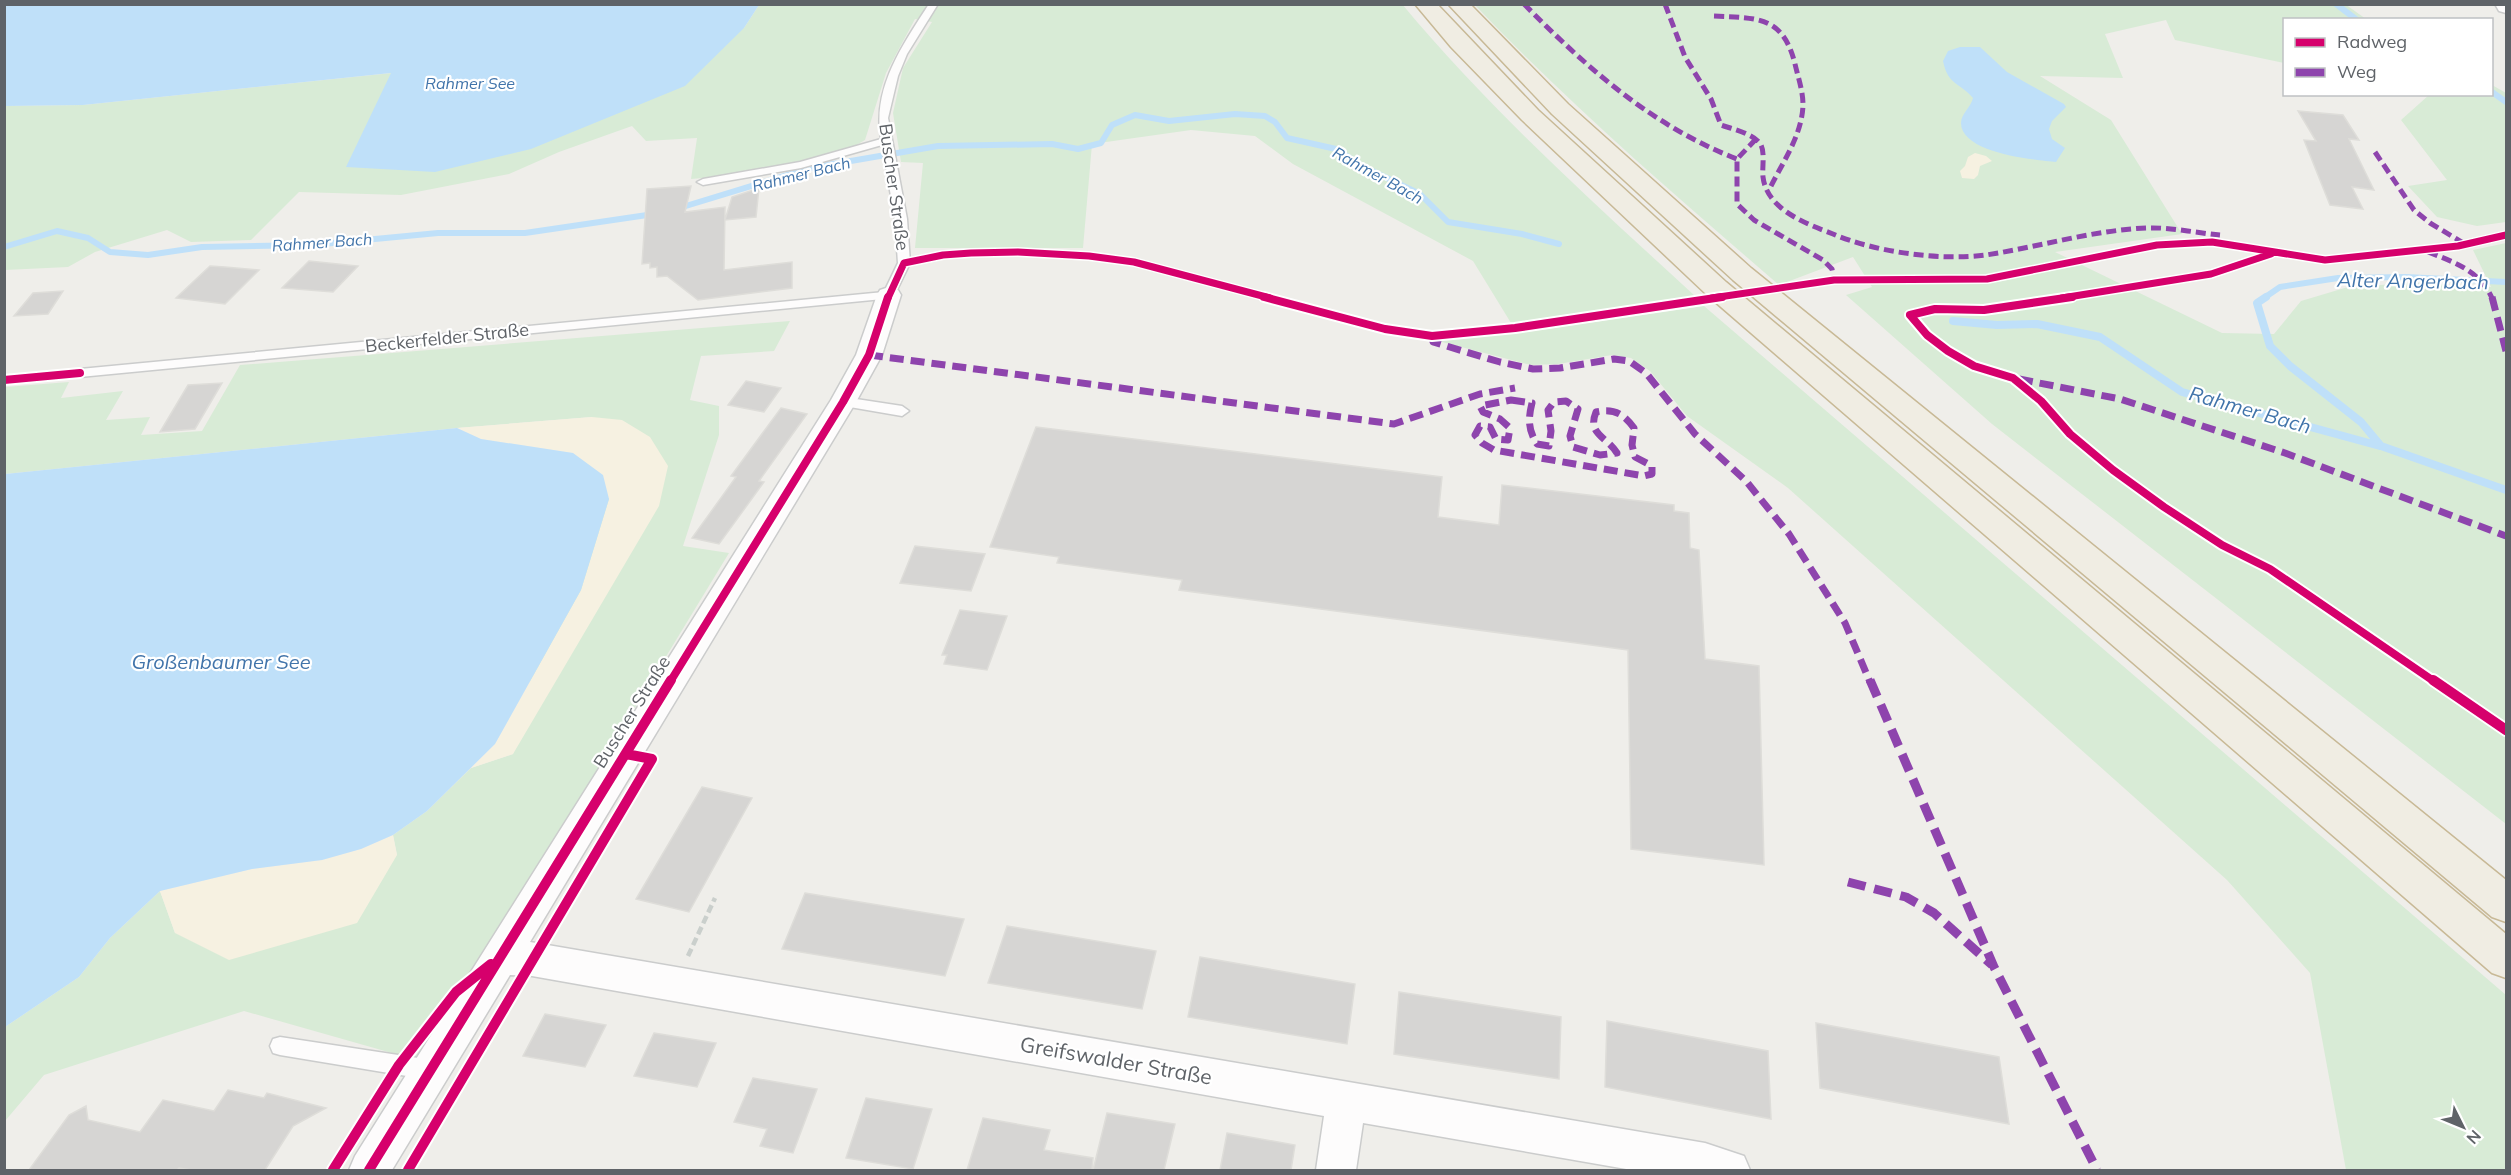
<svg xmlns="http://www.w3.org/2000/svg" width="2511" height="1175" viewBox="0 0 2511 1175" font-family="Mulish,sans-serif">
<rect width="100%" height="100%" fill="#efeeea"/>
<path fill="#d8ebd6" d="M1402,4C1490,110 1594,203 1695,296L1511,323L1473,261L1293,164L1255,136L1191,130L1092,144L1083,248H915L923,163L901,162L893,113L903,68L932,22L915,19L886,73L865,140L844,152L726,176L691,179L697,138L646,141L632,126L559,152L509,174L401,195L299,192L251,240L191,242L167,230L95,252L68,267L5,270V106L83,105L392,73L744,28L759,5Z
M2345,4L2366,19L2284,20V63L2175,40L2166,20L2105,34L2123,78L2040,76L2111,120L2182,234L2055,252L2222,333L2274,334L2301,301L2348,287L2412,283L2491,287L2473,250L2506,243V824L1992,424L1846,295L1872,287L1853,257L1779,285C1675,195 1570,105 1475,5Z
M2492,85L2506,93V222L2477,226L2437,217L2408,186L2447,180L2401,120L2429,95L2492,94Z
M1704,306L2506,995V1170H2346L2310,973L2227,880L1788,488L1687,416L1650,371L1631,358L1612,355L1558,364L1531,365L1442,342L1441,340L1518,333Z
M790,321L774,351L701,356L690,400L719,406V435L683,546L729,553L420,1061L244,1011L44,1075L5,1121V1027L79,977L110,938L160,891L175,933L397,855L393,835L427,811L471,768L513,754L592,417L457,428L5,474V387L69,382L61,398L123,391L106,420L150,417L141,435L202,431L240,365Z"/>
<path fill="#f6f1e1" d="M1975,153L1986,156L1992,161L1980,166L1978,175L1974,179L1962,178L1960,171L1965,166L1968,157Z
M592,417L622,420L650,437L668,466L659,506L513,754L471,768L495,744L581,590L609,499L573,453L481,439L457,428Z
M393,835L397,855L357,923L229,960L175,933L160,891L252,869L322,860L361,849Z"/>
<path fill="#bfe0f9" d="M4,5L5,4L759,5L744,28L685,86L531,149L435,172L346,167L391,73L83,105L5,106Z
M1960,47H1980L2007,72L2064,104L2066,107L2052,121L2049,129L2052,139L2065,148L2056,162C2034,160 1961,153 1961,123C1961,114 1971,107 1973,98C1961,83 1948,86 1943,61L1948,51Z
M457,428L481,439L573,453L603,475L609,499L581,590L495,744L427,811L393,835L361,849L322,860L252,869L160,891L110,938L79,977L5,1027V474Z"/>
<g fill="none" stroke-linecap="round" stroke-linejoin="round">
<path stroke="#bfe0f9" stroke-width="6" d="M2336,4L2357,20
M2492,92L2506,102
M676,209L810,168L938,146L1052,144L1078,149L1101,143L1112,125L1135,115L1169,121L1235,114L1265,116L1275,122L1287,138L1336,149L1364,167L1420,194L1448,222L1522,234L1559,244
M4,247L57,231L88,238L110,252L148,255L202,247L312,245L438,233H525L654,214
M2264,298L2280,287L2338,278L2406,277L2506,282"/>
<path stroke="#bfe0f9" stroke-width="8" d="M2266,297L2257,303L2270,346L2290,366L2361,422L2381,446L2506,490
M1953,321L1997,325L2037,324L2100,337L2182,392L2380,446"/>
</g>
<path fill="#d6d5d3" stroke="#deddd9" stroke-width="1.5" d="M2298,111L2343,115L2359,140L2349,139L2374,190L2352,187L2363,209L2330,205L2304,140L2316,141Z
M691,186L685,212L725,207L724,270L792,262V288L698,300L667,276L657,277V267L650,268V263L642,264L647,189Z
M759,188L756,217L725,220L732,197Z
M309,261L358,266L333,292L282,288Z
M210,266L225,267L259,270L225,304L176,298Z
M63,291L48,314L14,316L33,293Z
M746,381L781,388L764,412L728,405Z
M222,383L195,429L160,432L188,385Z
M781,408L807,414L759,481L764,482L719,544L692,538L736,477L731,476Z
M1036,427L1442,477L1438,517L1499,525L1502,485L1674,505V511L1689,513L1690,548L1699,550L1705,659L1759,666L1764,865L1631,849L1628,650L1179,590L1182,580L1057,563L1059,557L990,547Z
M915,546L985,554L971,591L900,583Z
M960,610L1007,616L987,670L944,664L947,655H942Z
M702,787L752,798L689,912L636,899Z
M805,893L964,919L945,976L782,949Z
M1007,926L1156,951L1142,1009L988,983Z
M1200,957L1355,984L1347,1044L1188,1017Z
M1399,992L1561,1017L1559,1079L1394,1054Z
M545,1014L606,1025L585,1067L523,1056Z
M1607,1021L1768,1051L1771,1119L1605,1087Z
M1816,1023L1999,1057L2009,1124L1820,1088Z
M654,1033L716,1043L697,1087L634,1076Z
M753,1078L817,1089L793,1153L760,1146L767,1129L734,1122Z
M228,1090L264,1098L267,1093L326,1108L293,1126L265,1170H191L179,1168L177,1170H29L69,1115L86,1106L88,1120L140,1132L163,1100L214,1111Z
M866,1098L932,1109L913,1169L846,1158Z
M1107,1113L1175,1124L1164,1170H1093Z
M983,1118L1050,1130L1044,1150L1093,1158L1092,1170H967Z
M1227,1133L1295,1145L1291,1170H1220Z"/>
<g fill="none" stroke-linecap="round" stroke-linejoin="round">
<defs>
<path id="lane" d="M929,4H938L907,54L898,76L888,118L907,219L910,263L893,298L80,377L73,373L80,369L884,292L898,263L895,219L882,145L801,168L703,185L697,182L703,179L800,162L881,139C872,88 902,46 929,4Z
M843,397L902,406L909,411L902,416L838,405L836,402L838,399Z
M280,1037L431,1060L438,1063L441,1070L438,1077L431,1080L280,1055L273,1053L270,1046L273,1039Z"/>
<path id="street" d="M2495,4H2506V13L2499,11Z
M889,287L898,290L901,295L882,355L856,402L530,942L1705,1143L1744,1156L1750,1170H1632L1363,1123L1356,1170H1316L1324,1116L532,976L510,975L392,1170H349L355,1156L831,400L856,355L877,295L880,290Z"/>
<path id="highway" d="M1415,4H1437L1538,110L1726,282L2506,934V978L2492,973L1706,294L1522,120L1451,47Z
M1448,4H1470L1568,104L1751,268L2506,880V922L2492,917L1733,280L1552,114Z"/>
</defs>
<use href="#lane" stroke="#cbcccc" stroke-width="3"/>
<use href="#street" stroke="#cbcccc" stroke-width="3"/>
<use href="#highway" stroke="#c8b996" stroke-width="3"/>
<path stroke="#cacfcc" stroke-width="4" stroke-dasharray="5 3" stroke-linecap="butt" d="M4,380L61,375"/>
<path stroke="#cacfcc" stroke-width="4.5" stroke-dasharray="8 4" stroke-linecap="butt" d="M688,956L715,898"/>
<use href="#lane" fill="#fdfcfc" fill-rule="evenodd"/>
<use href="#street" fill="#fdfcfc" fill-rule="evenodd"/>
<use href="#highway" fill="#f0ede3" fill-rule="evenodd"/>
<path stroke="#8e44ad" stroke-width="5" stroke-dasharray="10 5" stroke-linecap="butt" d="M1524,4C1587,68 1652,126 1737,159
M1665,4L1685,57L1711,99L1721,125C1732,129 1755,134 1761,145C1765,153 1762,167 1763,177C1767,210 1807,224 1833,234C1875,252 1940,261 1986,255C2039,247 2093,230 2147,228C2171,227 2196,233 2220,235
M1714,16C1758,18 1783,16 1795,64C1798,77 1803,91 1803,105C1802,136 1782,163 1769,190
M1756,139L1737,159V204L1754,220L1823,260L1832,269L1834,280
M2375,152L2414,210L2430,223L2465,244
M2428,252C2454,262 2480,271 2492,298"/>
<path stroke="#8e44ad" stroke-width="7" stroke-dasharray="14 7" stroke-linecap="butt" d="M2492,297L2506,351
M1432,336L1433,342L1500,362L1533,369L1560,368L1614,359L1629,361L1646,373L1695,434L1746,481L1789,534L1845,623L1870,682
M869,355L1394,424L1480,394L1515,388
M2019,379L2120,399L2285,453L2506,536
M1511,400L1532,403C1528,419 1528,430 1537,444L1549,446L1551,431L1548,410L1554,402L1566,401L1578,409L1570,436L1573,447L1600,455L1617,453C1606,436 1587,434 1596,412C1614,408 1624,414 1634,428L1632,445L1635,457L1652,466V474L1644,476L1494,450L1482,443L1475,435L1480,426L1490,427L1496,439L1508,440L1510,428L1500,419L1483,412L1480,406Z"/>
<path stroke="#8e44ad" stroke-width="9" stroke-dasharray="18 9" stroke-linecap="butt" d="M1870,680L1994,967L2097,1170
M1848,882L1906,897L1934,913L1992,965"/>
<defs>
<path id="cycleway-far2" d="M888,298L904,263L943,255L971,253L1018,252L1089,256L1134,262L1270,298
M1712,298L1834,280L1987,279L2157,245L2212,242L2325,260L2458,246L2506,235
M2062,298L2211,274L2271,254"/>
<path id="cycleway-far1" d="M1264,297L1385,329L1432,336L1515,328L1722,297
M2072,297L1984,310L1935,309L1910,315L1927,335L1948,351L1974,366L2013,378L2041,401L2070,434L2113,470L2164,507L2222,545L2270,569L2435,682
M4,380L80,373
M670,682L843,402L869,355L888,297"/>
<path id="cycleway" d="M2433,680L2506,730
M333,1170L399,1065L456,992L491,964
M369,1170L671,680
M408,1170L652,759L626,754"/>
</defs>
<use href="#cycleway-far2" stroke="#fff" stroke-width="10"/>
<use href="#cycleway-far1" stroke="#fff" stroke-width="12"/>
<use href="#cycleway" stroke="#fff" stroke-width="14"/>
<use href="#cycleway-far2" stroke="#d6006c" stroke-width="7"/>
<use href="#cycleway-far1" stroke="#d6006c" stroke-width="8"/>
<use href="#cycleway" stroke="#d6006c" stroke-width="10"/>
</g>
<g text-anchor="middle" stroke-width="4.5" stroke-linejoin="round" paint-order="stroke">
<g font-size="16" font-style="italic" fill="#4174aa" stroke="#fff">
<text x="470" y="89">Rahmer See</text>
<text transform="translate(801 174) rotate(-14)" y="6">Rahmer Bach</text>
<text transform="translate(1378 175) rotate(29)" y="6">Rahmer Bach</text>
<text transform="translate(322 242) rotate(-4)" y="6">Rahmer Bach</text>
</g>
<g font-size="18" fill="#5f6368" stroke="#fff">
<text transform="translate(894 187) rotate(82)" y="6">Buscher Straße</text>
<text transform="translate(447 338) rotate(-6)" y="6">Beckerfelder Straße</text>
<text transform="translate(632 712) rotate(-58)" y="6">Buscher Straße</text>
</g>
<g font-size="20" font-style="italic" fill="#4174aa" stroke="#fff">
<text transform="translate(2413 281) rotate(1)" y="7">Alter Angerbach</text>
<text transform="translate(2250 410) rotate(16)" y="7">Rahmer Bach</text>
<text x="221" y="669">Großenbaumer See</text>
</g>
<g font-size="21" fill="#5f6368" stroke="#fff">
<text transform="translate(1116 1061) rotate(10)" y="7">Greifswalder Straße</text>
</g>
</g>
<rect width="2511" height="1175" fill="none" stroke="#5f6368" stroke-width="12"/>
<rect x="2283" y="18" width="210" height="78" fill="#ffffff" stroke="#bfc1c3" stroke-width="1.5"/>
<rect x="2295" y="38" width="30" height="9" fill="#d6006c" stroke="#bfc1c3" stroke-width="1.5"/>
<text x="2337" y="48" font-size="18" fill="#5f6368">Radweg</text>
<rect x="2295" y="68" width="30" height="9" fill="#8e44ad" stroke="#bfc1c3" stroke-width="1.5"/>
<text x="2337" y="78" font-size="18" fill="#5f6368">Weg</text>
<g transform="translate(2463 1127) rotate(133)" stroke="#ffffff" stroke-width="4.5" paint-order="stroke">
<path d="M0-4.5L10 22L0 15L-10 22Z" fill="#5f6368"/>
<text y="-9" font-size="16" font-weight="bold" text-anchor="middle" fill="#5f6368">N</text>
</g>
</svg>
